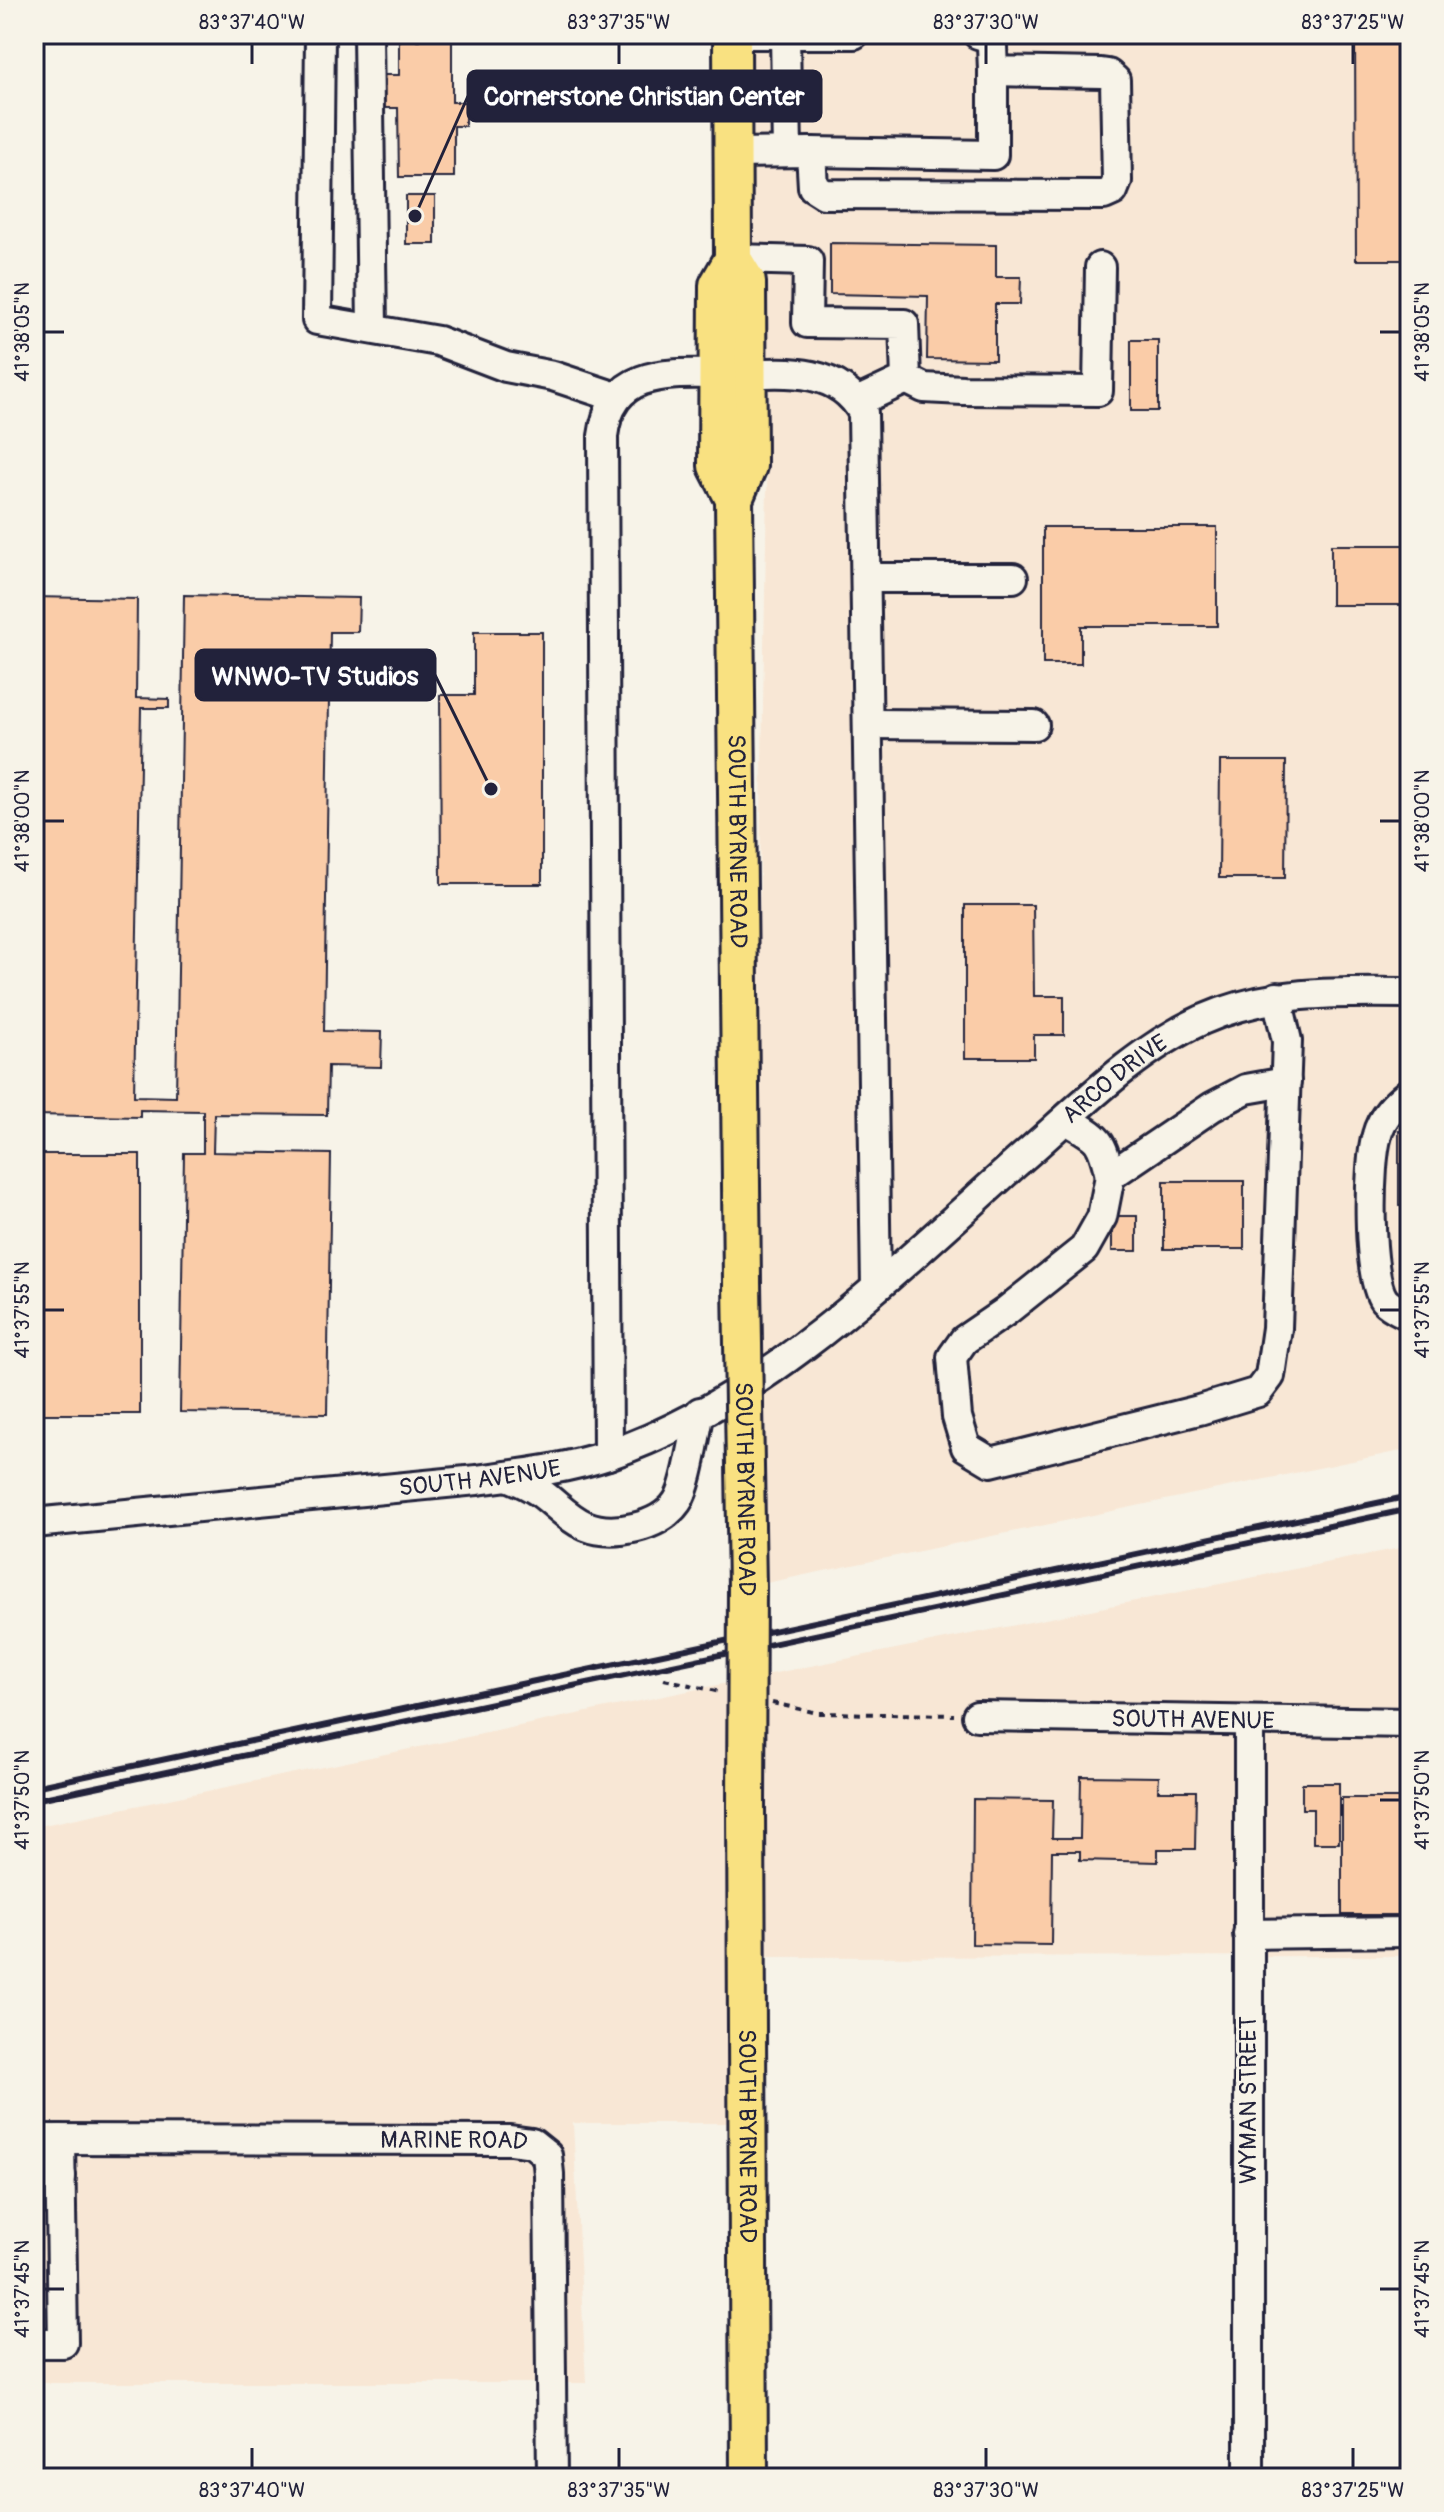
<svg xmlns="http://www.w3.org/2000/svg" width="1444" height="2512" viewBox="0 0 1444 2512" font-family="Pangolin,sans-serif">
<rect width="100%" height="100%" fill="#f7f3e8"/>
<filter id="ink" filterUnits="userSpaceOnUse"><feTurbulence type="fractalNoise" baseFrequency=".0125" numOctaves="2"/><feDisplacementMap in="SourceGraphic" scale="16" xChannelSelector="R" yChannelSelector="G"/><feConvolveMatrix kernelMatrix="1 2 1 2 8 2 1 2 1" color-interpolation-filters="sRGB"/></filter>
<g filter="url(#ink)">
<path fill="#f8e7d5" d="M732,34H1410V1449L747,1587L769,375L732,153Z
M1410,1546V1956L747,1957V2123H573L586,2383H34V1827L746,1679Z"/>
<path fill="#facca8" stroke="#22223b" stroke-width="2" d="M419,34H452V102H465V126H454V177H399L398,108H382V75H399V40H419Z
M1019,34H1129V36L1019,35Z
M1355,34H1410V260H1356Z
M406,196H435V244H406Z
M830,243L996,245V277H1021L1020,304H995V360L927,359L928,296L830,294Z
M1131,340H1158V411H1131Z
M1043,527H1217V626H1081V664H1043Z
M1331,545H1410V605H1331Z
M184,595L359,598L358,632H330L324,1031L382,1032L381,1067L328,1066L327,1115L214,1114L213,1152L331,1154L327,1414L180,1412L184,1153H203V1111L140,1110V1117L34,1115V597L137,599L136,698L169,699V708H141L134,1096L176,1097Z
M474,632H542V884H441L440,695H474Z
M1220,761H1286L1285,878H1219Z
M965,905H1033L1034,996H1064V1035H1034V1058H965Z
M1399,1131H1410V1206H1399Z
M34,1154H140V1414H34Z
M1164,1181H1244V1249H1164Z
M1112,1216H1137V1251H1112Z
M1081,1776L1159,1777L1158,1791H1196L1195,1849H1158V1862L1080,1860V1851H1052L1051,1945L972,1944L973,1799L1053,1800L1052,1838H1080Z
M1302,1783H1339V1843H1313V1809H1302Z
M1342,1798H1410V1915H1342Z"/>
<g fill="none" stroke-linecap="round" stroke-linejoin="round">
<defs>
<g id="minor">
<path d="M320,34L317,320L438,341L506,367L553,376L616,397"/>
<path d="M368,34L372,328"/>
<path d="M732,34H854"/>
<path d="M785,34L787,152"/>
<path d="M811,152L993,155V71"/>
<path d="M732,153L811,152L813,187L824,194L1104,195L1113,191L1117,181L1115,80L1108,74L1101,73L993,71L992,46L988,37L978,34"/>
<path d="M733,259L808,261L807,323L904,324L906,379L857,402"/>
<path d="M746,374C789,371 840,369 863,413L876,1287"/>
<path d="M906,379L924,388L963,390L1098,391L1100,267"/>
<path d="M866,578H1013"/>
<path d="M868,724L1034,725"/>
<path d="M1410,1092C1395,1104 1382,1116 1377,1135C1368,1163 1367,1277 1384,1300C1390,1307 1402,1312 1410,1316"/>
<path d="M1066,1120C1099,1138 1101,1138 1110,1176L1212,1107L1246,1089L1286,1082"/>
<path d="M1110,1176L1102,1217L1084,1249L1005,1312L964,1340L952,1357L957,1417L966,1447L991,1462L1199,1410L1258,1392L1270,1376L1277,1328L1287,1041L1277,997"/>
<path d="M608,1455L603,436C611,370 664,373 718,374"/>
<path d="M508,1476C520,1481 531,1486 541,1493C556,1504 569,1519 586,1526C613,1537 660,1527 677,1502C688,1487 695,1433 700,1412"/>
<path id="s1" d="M34,1523L477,1480C521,1474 566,1469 608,1455C766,1402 901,1265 1024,1156C1079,1108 1134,1051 1202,1020C1270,990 1338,992 1410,993"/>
<path id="s2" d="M977,1716L1410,1723"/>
<path d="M1248,1934L1410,1932"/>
<path id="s3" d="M34,2139L510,2140L532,2143L547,2155L549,2174L552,2478"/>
<path d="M34,2176H61"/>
<path d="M34,2343H63L60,2139"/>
<path d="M1249,2478V1721"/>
</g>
<g id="major">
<path id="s4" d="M732,34L733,259L747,282L748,466L734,499L742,1283"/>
<path d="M733,259L718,285L717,466L734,499"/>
<path id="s5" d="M746,1806L749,2478"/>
</g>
</defs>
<use href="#minor" stroke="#22223b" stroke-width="34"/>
<use href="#major" stroke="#22223b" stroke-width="42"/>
<path stroke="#22223b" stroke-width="4" stroke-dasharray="6 6" stroke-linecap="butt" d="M664,1679L720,1692
M772,1703L818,1713L954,1715"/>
<use href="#minor" stroke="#f7f3e8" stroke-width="28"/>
<use href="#major" stroke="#f9e181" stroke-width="36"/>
<path stroke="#22223b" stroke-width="6" d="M34,1787L1410,1496
M34,1800L1410,1509"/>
<defs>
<g id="major-bridge">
<path id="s6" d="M742,1283L747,1587L746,1806"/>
</g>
</defs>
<use href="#major-bridge" stroke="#22223b" stroke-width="42" stroke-linecap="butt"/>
<use href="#major-bridge" stroke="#f9e181" stroke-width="36"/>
</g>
</g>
<path fill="none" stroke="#22223b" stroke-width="3" d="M252,44V64M619,44V64M986,44V64M1353,44V64M44,332H64M1380,332H1400M44,821H64M1380,821H1400M44,1310H64M1380,1310H1400M44,1800H64M1380,1800H1400M44,2289H64M1380,2289H1400M252,2448V2468M619,2448V2468M986,2448V2468M1353,2448V2468"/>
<g text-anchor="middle" stroke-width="6" stroke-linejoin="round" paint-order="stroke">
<g font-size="24" fill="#22223b" stroke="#f7f3e8">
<text dy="8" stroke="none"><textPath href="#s4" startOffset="814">SOUTH BYRNE ROAD</textPath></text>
<text dy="8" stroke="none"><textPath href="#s1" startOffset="1214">ARCO DRIVE</textPath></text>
<text dy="8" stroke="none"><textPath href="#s1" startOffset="448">SOUTH AVENUE</textPath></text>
<text dy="8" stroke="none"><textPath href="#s6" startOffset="206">SOUTH BYRNE ROAD</textPath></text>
<text dy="8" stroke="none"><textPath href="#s2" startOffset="216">SOUTH AVENUE</textPath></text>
<text transform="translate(1248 2100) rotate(-90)" y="8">WYMAN STREET</text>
<text dy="8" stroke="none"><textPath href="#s5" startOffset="330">SOUTH BYRNE ROAD</textPath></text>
<text dy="8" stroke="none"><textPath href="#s3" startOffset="420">MARINE ROAD</textPath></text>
</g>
</g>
<path fill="none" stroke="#22223b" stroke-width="3" d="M415 216L468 96M491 789L435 675"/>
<g fill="#22223b" stroke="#f7f3e8" stroke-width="3">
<circle cx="415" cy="216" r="8"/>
<circle cx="491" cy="789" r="8"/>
</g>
<g fill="#22223b" stroke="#22223b" stroke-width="3">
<rect x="468" y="71" width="353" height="50" rx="8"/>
<rect x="196" y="650" width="239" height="50" rx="8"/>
</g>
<g font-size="26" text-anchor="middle" font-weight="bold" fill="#fff">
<text x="644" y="105">Cornerstone Christian Center</text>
<text x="315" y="685">WNWO-TV Studios</text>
</g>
<rect width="1444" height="2512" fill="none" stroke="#f7f3e8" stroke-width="88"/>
<rect x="44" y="44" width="1356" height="2424" fill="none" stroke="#22223b" stroke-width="3"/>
<g font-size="20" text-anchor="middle" fill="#22223b">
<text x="252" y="29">83°37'40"W</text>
<text x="619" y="29">83°37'35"W</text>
<text x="986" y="29">83°37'30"W</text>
<text x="1353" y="29">83°37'25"W</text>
<text transform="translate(22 332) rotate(-90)" y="7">41°38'05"N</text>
<text transform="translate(1422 332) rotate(-90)" y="7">41°38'05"N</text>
<text transform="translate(22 821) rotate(-90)" y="7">41°38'00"N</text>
<text transform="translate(1422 821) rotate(-90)" y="7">41°38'00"N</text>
<text transform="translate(22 1310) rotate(-90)" y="7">41°37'55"N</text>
<text transform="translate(1422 1310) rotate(-90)" y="7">41°37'55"N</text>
<text transform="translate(22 1800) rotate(-90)" y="7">41°37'50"N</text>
<text transform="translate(1422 1800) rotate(-90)" y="7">41°37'50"N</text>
<text transform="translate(22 2289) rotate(-90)" y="7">41°37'45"N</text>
<text transform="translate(1422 2289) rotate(-90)" y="7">41°37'45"N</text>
<text x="252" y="2497">83°37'40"W</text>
<text x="619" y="2497">83°37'35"W</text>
<text x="986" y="2497">83°37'30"W</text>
<text x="1353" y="2497">83°37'25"W</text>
</g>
</svg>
